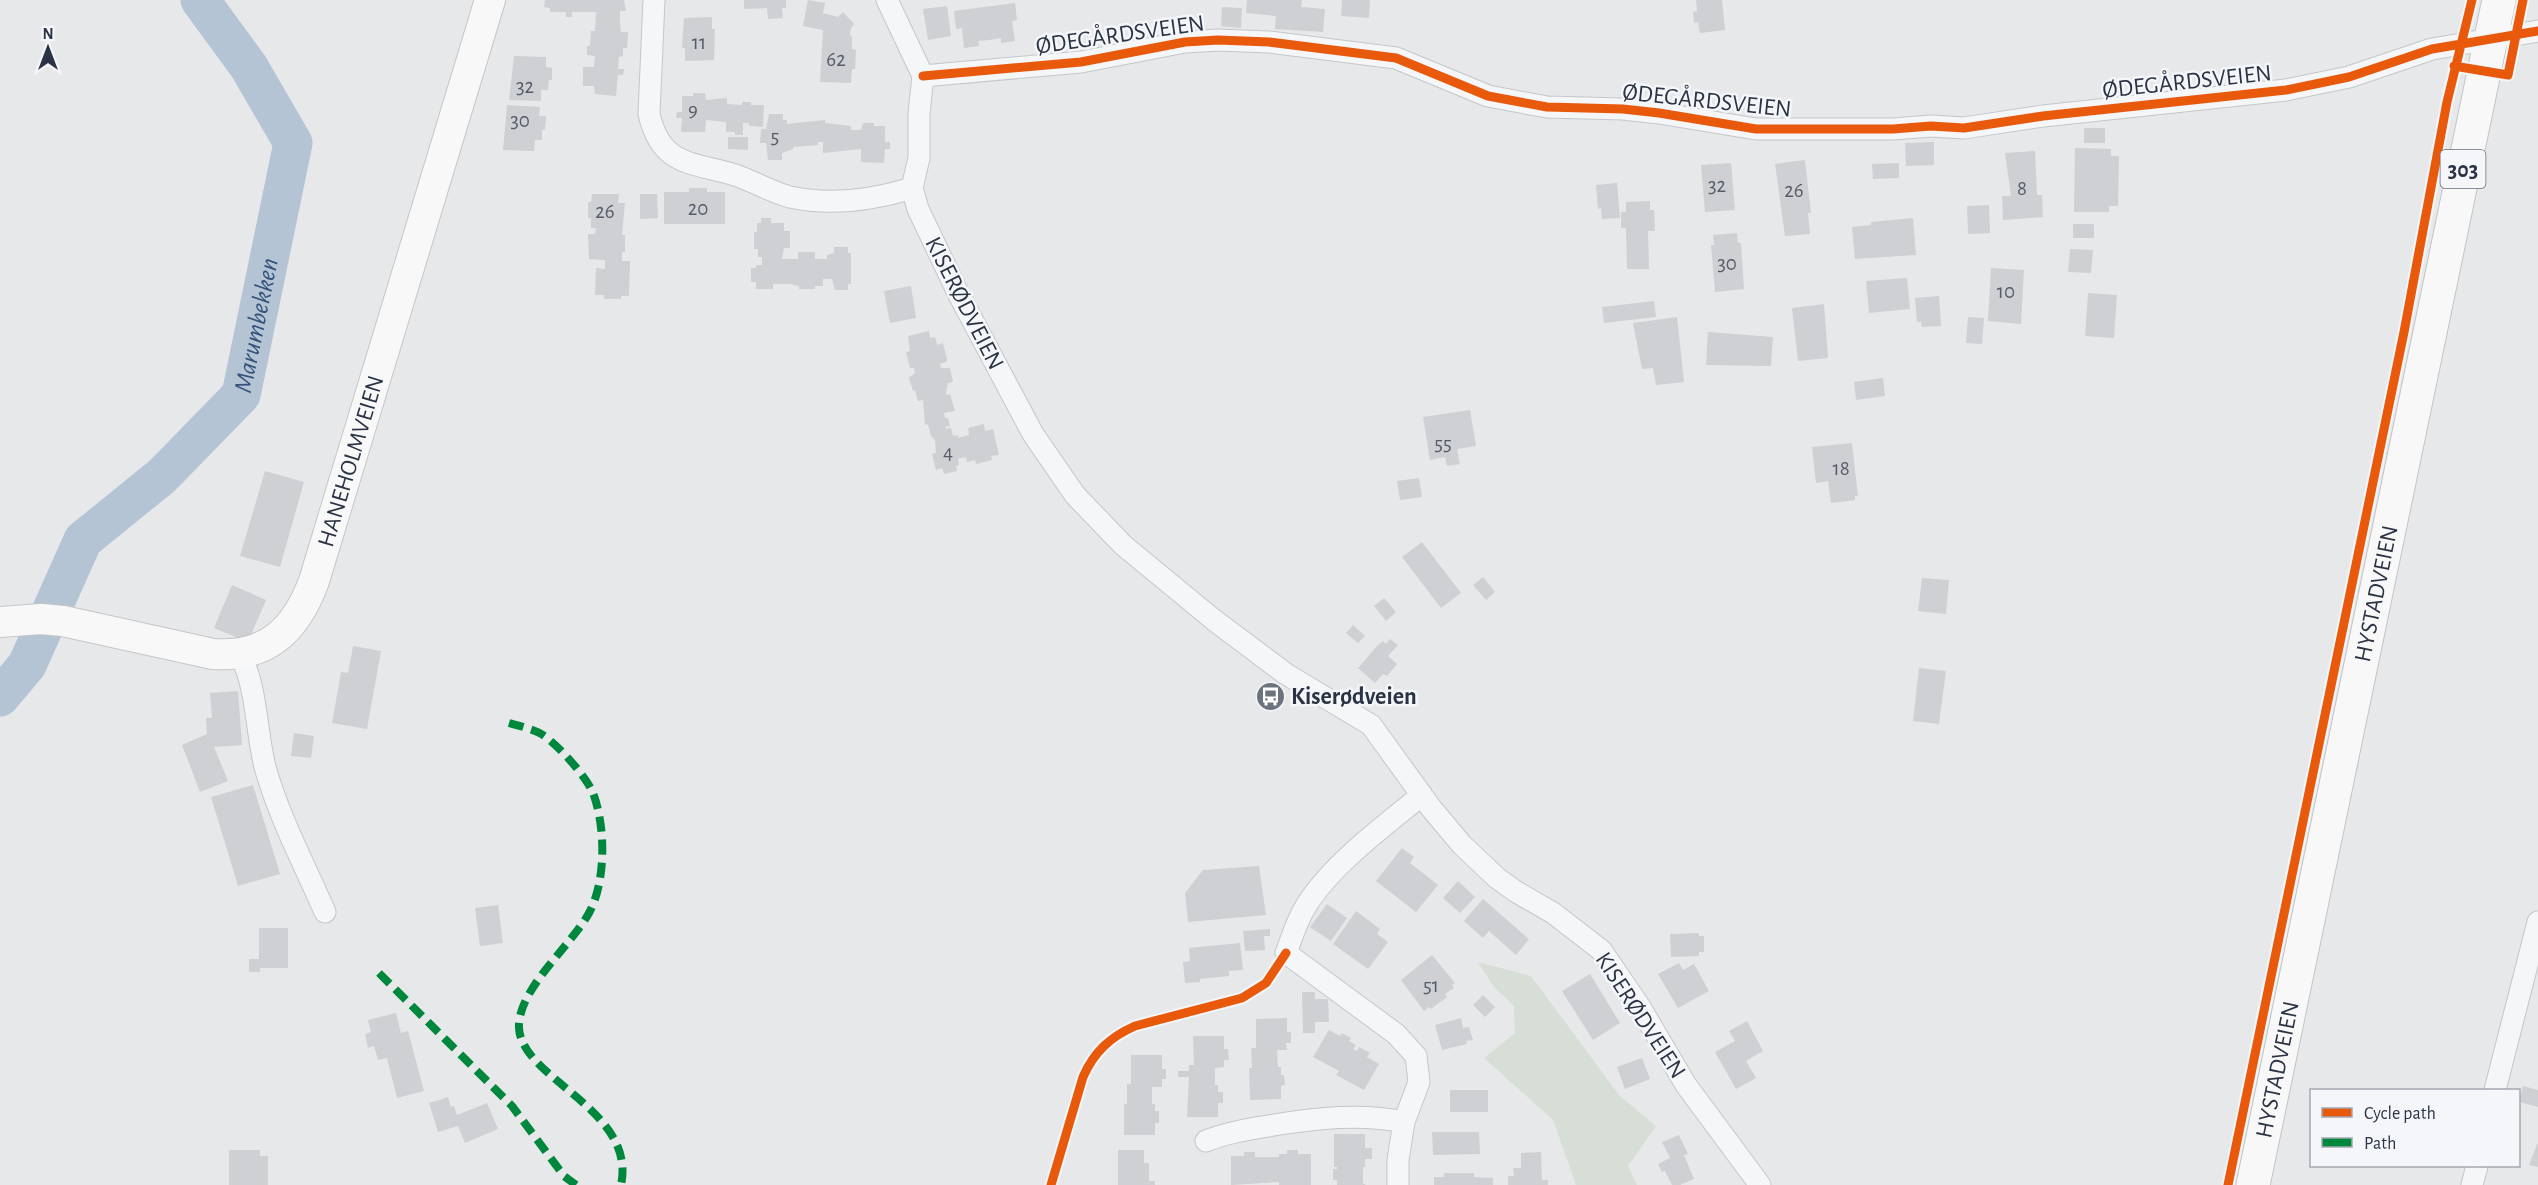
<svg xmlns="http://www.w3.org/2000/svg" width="2538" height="1185" viewBox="0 0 2538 1185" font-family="'Alegreya Sans',sans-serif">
<rect width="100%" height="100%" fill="#e6e8ea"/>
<path fill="#d6ded6" d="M1478,962L1531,976L1619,1095L1656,1126L1628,1166L1637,1185H1576L1553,1120L1484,1058L1515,1033L1514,1006L1494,987Z"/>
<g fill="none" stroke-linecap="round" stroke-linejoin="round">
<path stroke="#b4c4d5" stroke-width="39" id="s1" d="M0,697L27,665L83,540L162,476L241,395L293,143L249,67L200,0"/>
</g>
<path fill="#ced0d3" d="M545,0H624L626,11H620V23L621,32H628L627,48H623V56L619,57L618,69H624L623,75H618L616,96L595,94L594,86H583V67H594L595,56L587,55V46H590L591,31H595L596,12H572V17H566V12H550V8L544,7Z
M744,0H786V8H782L783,18L768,19L767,8L744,9Z
M808,0L825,3L823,13L838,17L843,12L854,24L851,28L850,35L852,36V49L856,50L855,69H852L851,83L820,82L823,30L803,26Z
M1247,0H1302L1301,7L1325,9L1323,32L1275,29L1276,16L1246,13Z
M1342,0H1370L1369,18L1341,16Z
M1696,0H1722L1725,30L1700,33L1698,22L1694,23L1693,12L1697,11Z
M1015,3L1017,20L1012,21L1015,41L1001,43V38L989,40L978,41L979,46L964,48L962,28L956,29L954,11Z
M947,6L951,36L928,40L923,9Z
M1222,7L1242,8L1241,28L1221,26Z
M712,17V29H715L714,60L685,61V48H682L684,18Z
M514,56L546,57V67L552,68V80H549L548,90H541V101L509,100Z
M693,93H705L706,100L727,98V104L742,105V102H751V105H764L763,127L749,126V123H743V135H735V132H726V122L706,120L705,132H681L682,118H676L677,112H682V96H693Z
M507,105L540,107L539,116H546L545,130H542V140H535L534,151L503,150Z
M769,114H783V120H787V124L825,120V123L851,126V130H861L863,123H874V126H885V142H890V149H885L884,163L861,162V149L823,153V142H818V145L794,147L793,149L782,153V160H768L766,143H760L761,129H766Z
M2084,128H2105V143H2084Z
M728,137H748V150L728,149Z
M1934,142V165L1906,166L1905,143Z
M2075,148L2111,149V156H2119L2118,206H2109V212H2074Z
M2035,151L2037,195H2042L2043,217L2003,220L2002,196H2011L2005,153Z
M1805,160L1811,213H1808L1810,234L1785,236L1775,164Z
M1731,163L1735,210L1705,212L1701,165Z
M1899,163V178L1873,179L1872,164Z
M1617,183L1620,218L1602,219L1601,208L1598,209L1596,185Z
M689,188H707V192H725V224H664V192H689Z
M592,194H619L618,203H625L622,235H625V252H622V261H630L629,296H621V299H604V295H595L596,268L605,269V260L589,259L588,234H595L596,228H591V218H588V202H591Z
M640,194H657L658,218L640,219Z
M1650,201V210H1654L1655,231H1648L1649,269H1627L1626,228H1621V212H1626V202Z
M1989,205L1990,233L1968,234L1967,206Z
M761,218H771V223H784V231H790V248H784L782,259H798V252H815V259H827V255L834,253V247H848V253H851V284H848V290H835L832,279H823V286H815V289H799V286L790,284H773V289H756V282H751V268H756V265H762V257H758V249H754V232H757V223H761Z
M1913,218L1916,255L1855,259L1852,227L1871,225V222Z
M2073,224H2094V238H2073Z
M1737,233L1738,243H1741L1744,289L1715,292L1711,245H1714L1713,235Z
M2070,249L2093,250L2091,273L2068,272Z
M1991,268L2024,270L2021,324L1988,321Z
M1907,278L1910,309L1869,313L1866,281Z
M911,286L916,318L890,323L884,291Z
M2088,293L2117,295L2114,338L2085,336Z
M1939,296L1941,326L1922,327L1921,322H1917L1915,298Z
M1654,301L1656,317L1604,323L1602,307Z
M1824,304L1828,358L1798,361L1792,308Z
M1677,317L1684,382L1656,385L1653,368L1642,369L1633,323Z
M1968,317L1984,318L1982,344L1966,343Z
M929,331L930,338L935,337L937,345L943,343L947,360L946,362L940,364L941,368H950L953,382L948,383L946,393V395L950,394L955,411L944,413L945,418H948L950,426L945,427L946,429L951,428L953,436L958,435V438L969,435L968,428L984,424L985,431L993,429L999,455L991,456L992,460L976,464L975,460L967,462L966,457L958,459L959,465L956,466L957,471L944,474L942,468L936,470L932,454L936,453L935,440L931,436L928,424L925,425L923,400L918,401L915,390L913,391L909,378L915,373L914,368H910L906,352L910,351L908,336Z
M1708,332L1773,337L1771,366L1706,365Z
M1883,378L1885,396L1856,400L1854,382Z
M1470,410L1476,446L1457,449L1460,464L1447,466L1445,457L1430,460L1423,417Z
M1852,443L1858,496H1855V500L1831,503L1828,481L1816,483L1812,447Z
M265,471L304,482L280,567L240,556Z
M1419,478L1422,497L1400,500L1397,481Z
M1422,542L1461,593L1441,608L1402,557Z
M1483,577L1495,592L1486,600L1473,585Z
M1922,578L1949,580L1946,614L1918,611Z
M232,585L266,600L248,642L214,628Z
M1384,598L1396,612L1386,621L1374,606Z
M1353,625L1365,636L1358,643L1346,633Z
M1390,639L1398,645L1388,656L1397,664L1387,676L1383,674L1375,683L1358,668L1377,646L1383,641L1386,644Z
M353,646L381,651L367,729L332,723L341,672L348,673Z
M1919,668L1946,671L1939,724L1913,721Z
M238,691L242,745L214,747L228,781L200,792L182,745L207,734L206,718H212L210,693Z
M294,733L314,736L311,758L291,756Z
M253,785L280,874L238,886L211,797Z
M1402,848L1414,857L1410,863L1438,885L1416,912L1376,881Z
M1259,866L1266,915L1188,922L1185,893L1203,870Z
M1458,881L1475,897L1460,913L1443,898Z
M1483,899L1529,939L1516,955L1489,931L1483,938L1464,921Z
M1327,904L1347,918L1331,941L1310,927Z
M498,905L503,943L480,946L475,908Z
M1356,911L1380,929L1377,934L1388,942L1368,969L1333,944Z
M259,928H288V968H260V972H249V959H259Z
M1270,929V936H1264L1265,950L1245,951L1243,931Z
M1699,933V936H1704V952H1699V956L1671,957L1670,934Z
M1240,943L1243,970L1229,971V976L1200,979V982L1185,983L1183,962L1190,961L1189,948Z
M1432,955L1455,983L1452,985L1454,988L1445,994L1447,997L1431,1009L1429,1007L1424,1011L1401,980Z
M1679,963L1683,970L1694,964L1709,991L1678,1008L1658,974Z
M1590,974L1620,1023L1593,1040L1562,991Z
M1302,992H1315V999H1328L1329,1022H1315V1033H1303Z
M1483,995L1495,1007L1485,1017L1473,1005Z
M396,1013L401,1033L408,1031L424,1091L397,1098L387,1058L378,1060L374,1046L368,1048L365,1034L371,1032L368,1020Z
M1287,1018V1032H1291V1043H1286L1287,1050H1277L1278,1067H1281V1075H1284L1285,1085L1281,1086V1099L1250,1100L1249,1068H1252L1251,1048H1256V1019Z
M1461,1018L1463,1028L1469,1027L1473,1040L1466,1041L1467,1044L1442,1050L1435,1025Z
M1747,1021L1763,1051L1746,1061L1756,1078L1736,1089L1715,1052L1735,1041L1729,1031Z
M1329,1030L1340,1036L1342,1033L1351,1038L1349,1041L1356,1045L1353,1049L1357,1051L1359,1047L1370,1053L1367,1057L1379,1064L1364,1090L1336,1075L1339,1071L1313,1057Z
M1193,1036H1224V1049H1228L1229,1060H1224V1067L1215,1068V1085H1218V1092H1223V1103H1218V1117H1187L1189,1077H1178V1071H1189V1065H1194Z
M1131,1055H1162V1069H1166V1079H1162V1087H1152V1104H1155V1111H1159V1123H1155V1135H1124V1104H1127V1084H1131Z
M1642,1058L1650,1079L1625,1089L1617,1067Z
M2523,1086L2538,1090V1107L2519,1102Z
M1450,1090H1488V1112H1450Z
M448,1097L451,1107L454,1106L457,1115L487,1103L498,1129L465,1143L458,1126L438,1132L429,1103Z
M1432,1132H1479L1480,1154L1433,1155Z
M1334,1134H1365V1148H1372V1159H1365V1167H1363V1183L1366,1185H1337V1180H1333V1169H1337V1167H1334Z
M1679,1135L1688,1154L1684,1155L1694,1179L1680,1185H1672L1665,1171L1662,1172L1658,1164L1670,1158L1662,1142Z
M2537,1144H2538V1167L2529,1165Z
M229,1150H260V1156H268V1185H229Z
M1118,1150H1144V1163H1149V1181H1155V1185H1118Z
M1287,1150H1298V1154H1311V1185H1279V1182L1231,1185V1156H1244V1152H1255V1157H1279V1154H1287Z
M1541,1152L1542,1180H1548V1185H1508V1176H1514L1513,1168H1521V1153Z
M1444,1173H1474V1177L1493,1178V1185H1434V1177H1444Z"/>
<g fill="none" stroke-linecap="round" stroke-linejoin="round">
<defs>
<path id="minor" d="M654,0L649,114C661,167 693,162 735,175C753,181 771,192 790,197C831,206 873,200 912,188
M887,0L923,76L919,113V158L912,188L918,209L958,293L1033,434L1075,495L1123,545L1214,620L1286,674L1371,725L1431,808L1462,845L1497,878L1515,891L1553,913L1601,950L1640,1007L1686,1085L1760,1185
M923,76L1081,62L1185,42L1218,40L1269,42L1396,58L1488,96L1547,107L1623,109L1659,113L1756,129H1893L1931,126L1964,128L2043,116L2286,90L2349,77L2432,49L2538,31
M240,655C257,686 256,731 265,767C279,817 304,864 325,912
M2495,1090L2538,922
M1206,1141C1228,1132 1251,1129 1274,1125C1317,1118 1361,1113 1404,1122
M1398,1185V1160L1404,1122L1419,1082L1416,1056L1396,1034L1286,953C1292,937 1297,920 1306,906C1330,866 1385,825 1422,795
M2472,1185L2477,1166"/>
<g id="secondary">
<path id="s2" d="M0,622L41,619L63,621L213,654C267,658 296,630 314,581L490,0"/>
</g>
<g id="primary">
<path id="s3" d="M2253,1185L2499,0"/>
</g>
</defs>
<use href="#minor" stroke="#c4c6c8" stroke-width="23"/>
<use href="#secondary" stroke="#c4c6c8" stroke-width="32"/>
<use href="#primary" stroke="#c2c5c8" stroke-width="35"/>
<use href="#minor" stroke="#f5f6f7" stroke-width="21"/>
<use href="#secondary" stroke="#f8f8f8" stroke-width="30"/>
<use href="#primary" stroke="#f8f8f8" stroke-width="33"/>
<path stroke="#00873e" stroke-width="8" stroke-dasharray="15 8" stroke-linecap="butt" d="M509,723C519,726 534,729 543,735C558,745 586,776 593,793C606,827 606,882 589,913C571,946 517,990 519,1028C522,1080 637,1109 621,1185
M379,973L512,1106L564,1176L576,1185"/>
<defs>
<path id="cycleway" d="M2454,66L2508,75L2523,0
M923,76L1081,62L1185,42L1218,40L1269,42L1396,58L1488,96L1547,107L1623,109L1659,113L1756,129H1893L1931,126L1964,128L2043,116L2286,90L2349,77L2432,49L2538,31
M1051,1185L1083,1077C1094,1052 1110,1037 1135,1026L1242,998L1266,983L1286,953
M2228,1185L2404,332L2447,102L2472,0"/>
</defs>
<use href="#cycleway" stroke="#f4f6f9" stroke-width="13"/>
<use href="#cycleway" stroke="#e8590c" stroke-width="9"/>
</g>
<defs>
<symbol id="bus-disc" viewBox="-11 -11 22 22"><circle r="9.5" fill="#6c737f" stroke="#f4f6f9"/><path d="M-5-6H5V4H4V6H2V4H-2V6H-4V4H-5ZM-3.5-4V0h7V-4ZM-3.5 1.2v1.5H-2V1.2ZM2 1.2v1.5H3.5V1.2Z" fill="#fff"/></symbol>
</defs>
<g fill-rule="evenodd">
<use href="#bus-disc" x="1254" y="680" width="33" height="33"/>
</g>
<g text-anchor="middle" stroke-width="5" stroke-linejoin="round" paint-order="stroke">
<g font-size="21" fill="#545c69">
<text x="699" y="49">11</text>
<text x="836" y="66">62</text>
<text x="525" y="93">32</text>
<text x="693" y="116">9</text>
<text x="520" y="127">30</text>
<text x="775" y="143">5</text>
<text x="1717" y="192">32</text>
<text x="2022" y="195">8</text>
<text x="1794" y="197">26</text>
<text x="698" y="215">20</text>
<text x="605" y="218">26</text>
<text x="1727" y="270">30</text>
<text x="2006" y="298">10</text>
<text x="1443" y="450">55</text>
<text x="948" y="459">4</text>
<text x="1841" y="475">18</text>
<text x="1431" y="992">51</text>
</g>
<rect fill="#f4f6f9" stroke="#676e7b" stroke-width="1.5" x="2440.5" y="150" width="45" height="38" rx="4.5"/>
<g font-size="22" font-weight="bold" fill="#2b3445">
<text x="2463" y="177">303</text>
</g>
<g font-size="24" fill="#2b3445" stroke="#f4f6f9">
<text transform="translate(1120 34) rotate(-8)" y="8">ØDEGÅRDSVEIEN</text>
<text transform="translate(2187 81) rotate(-6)" y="8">ØDEGÅRDSVEIEN</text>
<text transform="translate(1707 100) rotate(6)" y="8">ØDEGÅRDSVEIEN</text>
<text transform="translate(965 303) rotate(63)" y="8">KISERØDVEIEN</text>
<text dy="8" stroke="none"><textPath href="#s2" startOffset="478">HANEHOLMVEIEN</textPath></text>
<text dy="8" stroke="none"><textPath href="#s3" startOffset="604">HYSTADVEIEN</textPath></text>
<text transform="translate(1641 1015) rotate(57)" y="8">KISERØDVEIEN</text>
<text dy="8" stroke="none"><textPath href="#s3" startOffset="118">HYSTADVEIEN</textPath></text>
</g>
<g font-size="24" font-weight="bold" fill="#2b3445" stroke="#f4f6f9" text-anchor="start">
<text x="1291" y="704">Kiserødveien</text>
</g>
<g font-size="26" font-style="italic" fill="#34527a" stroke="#f4f6f9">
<text dy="9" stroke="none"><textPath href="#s1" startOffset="465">Marumbekken</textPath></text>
</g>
</g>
<rect x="2310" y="1089" width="210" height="78" fill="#f4f6f9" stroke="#a4a8b1" stroke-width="1.5"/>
<rect x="2322" y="1108" width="30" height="9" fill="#e8590c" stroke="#a4a8b1" stroke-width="1.5"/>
<text x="2364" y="1119" font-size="18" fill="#2b3445">Cycle path</text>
<rect x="2322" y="1138" width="30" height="9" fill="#00873e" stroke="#a4a8b1" stroke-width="1.5"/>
<text x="2364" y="1149" font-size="18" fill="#2b3445">Path</text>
<g transform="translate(48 48)" stroke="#f4f6f9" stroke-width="4.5" paint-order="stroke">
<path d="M0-4.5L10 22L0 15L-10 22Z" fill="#2b3445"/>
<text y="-9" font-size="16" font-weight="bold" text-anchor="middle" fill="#2b3445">N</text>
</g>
</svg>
